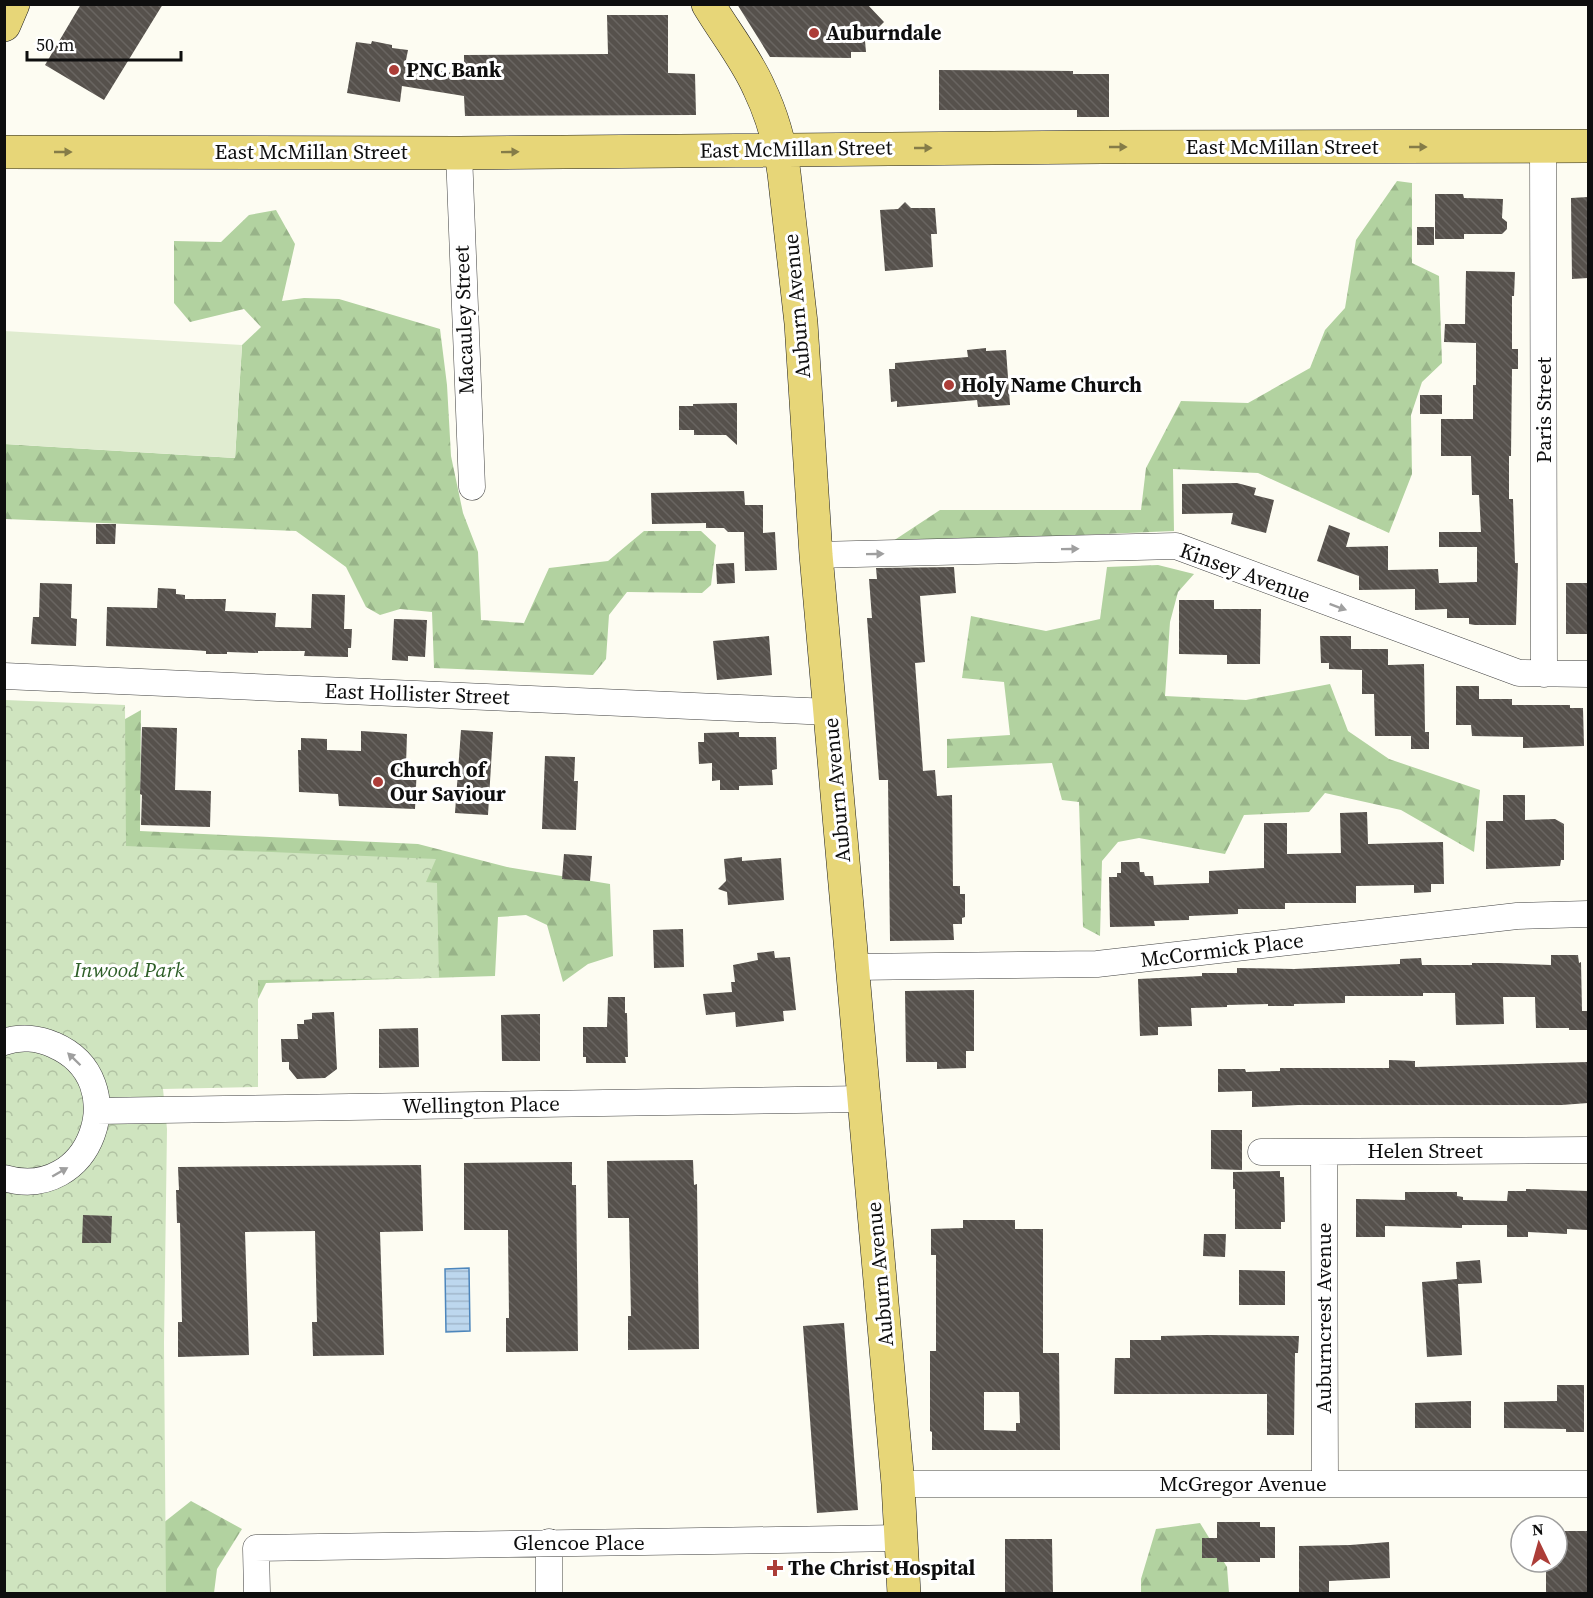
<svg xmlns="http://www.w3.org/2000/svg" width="1593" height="1598" viewBox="0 0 1593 1598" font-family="'Source Serif 4',serif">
<defs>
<pattern id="forest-firs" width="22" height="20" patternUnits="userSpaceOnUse" patternTransform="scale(1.5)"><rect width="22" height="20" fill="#b2d2a0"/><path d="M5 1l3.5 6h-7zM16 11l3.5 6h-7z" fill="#98b389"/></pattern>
<pattern id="park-crowns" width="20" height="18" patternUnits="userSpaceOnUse" patternTransform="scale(1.5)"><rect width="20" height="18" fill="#cfe4bf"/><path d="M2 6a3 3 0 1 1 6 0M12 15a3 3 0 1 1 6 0" fill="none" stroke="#b1c2a3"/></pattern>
<pattern id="water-rules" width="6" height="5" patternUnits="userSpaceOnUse" patternTransform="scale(1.5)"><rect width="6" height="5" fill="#bdd7ee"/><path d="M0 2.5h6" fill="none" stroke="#a1b7cb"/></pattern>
<pattern id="building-back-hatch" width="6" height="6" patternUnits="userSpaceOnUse" patternTransform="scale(1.5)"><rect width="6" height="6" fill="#56514c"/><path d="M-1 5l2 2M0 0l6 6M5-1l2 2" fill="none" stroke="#696561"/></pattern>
</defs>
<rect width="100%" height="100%" fill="#fdfcf2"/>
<path fill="url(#forest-firs)" d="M1397,181L1412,183V263L1439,276L1442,363L1422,382L1411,415L1412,474L1389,533L1258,473L1173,469L1174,531L890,543L940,510H1141L1146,468L1181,401L1248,403L1310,368L1325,330L1345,308L1356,240Z
M276,210L295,244L282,301L304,298L339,299L440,329L447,385L451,456L463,513L478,552L481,620L524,623L549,568L608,561L644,531H701L716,545L711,585L702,593L627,592L609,615L606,659L593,675L434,668L432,612L400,609L380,615L366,607L346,567L296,531L5,519V444L235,458L242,345L261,327L244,309L190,322L174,303V241L221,242L249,215Z
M1158,565L1194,574L1178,592L1170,622L1165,696L1246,700L1330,684L1348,731L1389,759L1480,790L1474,852L1401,810L1325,793L1309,812L1244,815L1225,854L1139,838L1118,842L1102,861L1100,936L1083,927L1079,802L1062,800L1052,763L947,768V739L1010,735L1004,682L962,678L971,616L1046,631L1100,619L1107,567Z
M141,710L140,831L418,844L507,867L610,884L613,956L588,964L563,982L547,925L526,915L498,917L495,976L266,983L255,1005V1075L60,756Z
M191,1501L242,1529L217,1569L214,1593L62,1594L86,1584Z
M1200,1523L1227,1567L1229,1593H1141V1579L1156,1529Z"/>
<path fill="url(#park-crowns)" d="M5,700L125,705L126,846L436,859L426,882L437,883L439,978L258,980V1087L163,1089L167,1129L164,1343L166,1593L5,1594Z"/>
<path fill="#e0ecd0" d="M4,331L242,345L235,458L5,444Z"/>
<path fill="url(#water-rules)" stroke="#4d86bc" stroke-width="1.5" d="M469,1268L470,1331L446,1332L445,1269Z"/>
<path fill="url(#building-back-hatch)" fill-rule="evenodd" d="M81,4H163L104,100L45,65Z
M737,4H867L884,22L865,41L866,52H851V58L770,57Z
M607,15H668V73L695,74L696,115L465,116L464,96L402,86L400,102L347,93L356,42L371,44L372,41L392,45V48L408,50L405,65L464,75V55L608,54Z
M939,70L1073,71V74H1109V117H1077V110H939Z
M1435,194H1463L1464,198L1503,199L1502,218L1507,222V229L1502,234H1464V239H1435Z
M1588,197V278L1572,279L1571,198Z
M905,202L911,208H935L937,234H931L933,267L885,271L880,210L898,209Z
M1417,227H1434V245H1417Z
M1466,271L1515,272L1514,296H1512V349H1518V369H1512L1511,456H1509V499H1513L1515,563H1518L1516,625H1475L1469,624V618H1447V609L1415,610V589L1359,590V576L1317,561L1329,525L1350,533L1346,547L1388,546V570L1438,569L1439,583L1477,582V547H1439V532H1481L1479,495H1472L1471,456H1441V419H1473V385H1476V343L1444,342L1445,324H1465Z
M986,348V351L1006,350L1010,405L978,407L977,400L897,407V401L891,402L889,369H895V363L968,357L967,350Z
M1420,395H1442V414H1420Z
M737,403V445L726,435H694V430H679V406H693V404Z
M1237,483L1256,488L1254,495L1274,500L1266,533L1231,524L1233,513L1182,514V484Z
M744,491L745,505H763V533L775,532L777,570L745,571L744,532H728L724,528H706V523L652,524L651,493Z
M96,524H116L115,544H96Z
M734,563L735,583L717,584L716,564Z
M954,567L956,593L920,596L925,662L915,663L923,771L935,770L937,796L952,795L953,886H960V894H965V917L962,918V924H953L954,940L890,941L888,780H879L867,618H872L869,579H877L876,568Z
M40,583L72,584L71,618L77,619L76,646L31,644L33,617H39Z
M1566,583H1588V634H1566Z
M158,588L176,589V594L185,595V599H226L225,611L276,613L275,627L311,628L312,594L345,595L344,629H352L351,648H348V657L304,656L305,651H258V653L227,652V654H206V651L191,650L106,646L107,607L157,608Z
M1179,600H1214V609H1261L1260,664H1227V655L1179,654Z
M394,619L427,620L425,657L408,656V661L392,660Z
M769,636L772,675L717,680L713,641Z
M1320,636H1351V649H1388V665L1424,664L1425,732H1429V749H1411V736H1375L1374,694H1362V670L1329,669V663H1321Z
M1456,686H1479V699H1512V705H1570V708H1583L1584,746L1523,748V737L1472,736L1471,725H1456Z
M142,727L177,728L175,790L211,791L210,827L141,825L142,795L140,794Z
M461,730L493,732L488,815L455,813Z
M361,731L407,734L406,765H417L415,809L339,806L338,794L299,792L298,750H301V738L327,739V750L361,751Z
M739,732V737H776L777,769L772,770L773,785L739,786V790H720V780L712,781V763L699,764L698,742H704V733Z
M545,756L575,757L574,781H578L576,830L542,829Z
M1503,795H1525V820L1555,819L1564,824V860H1561L1560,866L1486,869V821H1503Z
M1367,812L1368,844L1443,842L1444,884H1431V892L1414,893V885L1356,886V903H1285V909H1238V914L1189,916V920L1154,921L1155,926L1110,927L1109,877H1117V873H1121V862H1139L1140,872H1144L1145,876H1153L1154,885L1209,883V871L1264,868V823H1287V854L1341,853L1340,813Z
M564,854L592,856L590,881L562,879Z
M742,857V861L781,858L784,900L728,905L727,892L718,889L726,881L724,859Z
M683,929L684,967L654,968L653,930Z
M774,951L775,958L790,957L796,1010L783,1011L784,1021L736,1027L735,1012L706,1015L703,994L732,992L731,982H735L733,965L758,960L757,953Z
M1551,955H1578L1579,963L1581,962L1582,1011H1588V1030H1569V1028H1536L1535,997H1503L1504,1024L1456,1025L1455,993H1423V996H1345V1003L1294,1004V1006H1268V1004L1227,1005V1007L1191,1008L1192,1026L1158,1027V1035L1140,1036L1138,979L1202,976V973H1237V968L1294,969L1400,964V959L1421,958L1422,965H1472V963H1498L1551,965Z
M974,990V1051H966V1068L937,1069V1062H906L905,991Z
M608,997H625V1013H627L628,1057H625L626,1063H586V1057H583V1027H607Z
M334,1012L337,1069L325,1078L297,1079L289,1069V1062H282L281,1039H298L297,1024H304V1020L312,1019V1013Z
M540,1014V1061H502L501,1015Z
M418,1028L419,1067L379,1068V1029Z
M1389,1060L1415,1061V1067L1588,1062V1103L1562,1105H1298L1252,1107V1091L1218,1092V1069H1245L1246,1072L1280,1071V1068H1389Z
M1211,1130H1242V1170L1211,1169Z
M693,1160L694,1185L697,1184L699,1349L628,1350V1316H631L629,1218H608L607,1161Z
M572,1162V1185H576L578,1351L506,1352V1318H509L508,1230H464V1163Z
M421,1165L423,1231L380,1232L384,1355L313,1356L312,1322H317L315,1231L245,1232L249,1355L178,1357V1322H182L180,1223H177L176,1190H179L178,1167Z
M1280,1171V1177H1284L1285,1222H1281V1229H1235V1189H1233V1172Z
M1526,1189L1588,1191V1230L1567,1229V1234L1528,1232V1237H1507V1225H1462V1228L1385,1226V1237H1356V1199L1405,1200V1192H1457V1196L1463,1197V1200L1507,1201L1508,1191H1526Z
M83,1215L112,1216L111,1243H82Z
M963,1220H1015V1229H1043V1353H1059L1060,1450H932V1432L930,1431V1351H936V1255H931V1229L963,1228ZM984,1392H1019L1020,1423H1016V1431L984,1430Z
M1204,1234H1226L1225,1257L1203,1256Z
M1480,1260L1482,1283L1458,1284L1462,1355L1427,1357L1422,1282L1457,1279L1456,1262Z
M1239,1270L1285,1271V1305H1239Z
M844,1323L858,1510L817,1513L803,1326Z
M1208,1335L1299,1336L1298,1353H1295L1294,1435H1267V1394H1114L1115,1358H1130V1340H1161V1336Z
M1557,1385H1584V1432H1566V1429L1504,1428V1402L1557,1401Z
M1471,1401V1428H1415V1403Z
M1217,1522H1260V1527H1275V1558H1260V1562H1217V1558H1202V1538H1217Z
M1557,1531H1588V1593H1546V1562H1557Z
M1005,1539H1052L1053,1593H1005Z
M1389,1542L1390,1578L1329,1581V1593H1299V1546L1350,1545Z"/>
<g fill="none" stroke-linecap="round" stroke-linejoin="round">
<defs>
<path id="minor" d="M1543,146L1544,674
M459,153L472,487
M816,555L1176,546L1519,673L1588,674
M4,676L830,712
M853,967L1097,964L1517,916L1588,914
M4,1042C20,1036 39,1038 54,1045C135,1080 91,1204 4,1178
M97,1111L864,1099
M1261,1152L1588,1150
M1324,1152L1325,1484
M898,1484H1588
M549,1542V1594
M257,1594L256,1548L901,1538"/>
<path id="major" d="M708,4C724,31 747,60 759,88C772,115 780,143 784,173L801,323L816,555L885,1337L898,1484L904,1594
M4,25L13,4
M4,152L459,153L1102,147L1588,146"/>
</defs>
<use href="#minor" stroke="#414141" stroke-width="27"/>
<use href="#major" stroke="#1f1f1f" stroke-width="34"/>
<use href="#minor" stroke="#fff" stroke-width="26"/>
<use href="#major" stroke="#e7d678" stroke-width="33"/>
</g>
<defs><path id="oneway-solid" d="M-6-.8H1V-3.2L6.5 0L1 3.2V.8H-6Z" transform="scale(1.5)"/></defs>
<g fill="#857c48">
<use href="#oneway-solid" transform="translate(1118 147)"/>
<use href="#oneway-solid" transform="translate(1418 147)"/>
<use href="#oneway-solid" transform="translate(923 148)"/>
<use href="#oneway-solid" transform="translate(63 152)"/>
<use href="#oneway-solid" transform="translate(510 152) rotate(-1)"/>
</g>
<g fill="#9f9f9f">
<use href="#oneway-solid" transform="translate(1070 549) rotate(-1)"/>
<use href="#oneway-solid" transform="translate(875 554) rotate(-1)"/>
<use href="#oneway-solid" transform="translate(1338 607) rotate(20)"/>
<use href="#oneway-solid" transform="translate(74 1059) rotate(-136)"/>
<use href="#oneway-solid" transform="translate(60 1172) rotate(-30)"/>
</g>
<g fill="#ac3d38" stroke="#fff" stroke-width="2">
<circle cx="814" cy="33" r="6"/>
<circle cx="394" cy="70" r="6"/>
<circle cx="949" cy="385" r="6"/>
<circle cx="378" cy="782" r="6"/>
<path d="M772 1559h6v6h6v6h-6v6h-6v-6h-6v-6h6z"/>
</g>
<g text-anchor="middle" stroke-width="6" stroke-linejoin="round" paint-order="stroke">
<g font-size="21" font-weight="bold" fill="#0e0e0e" stroke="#fff" text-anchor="start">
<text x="826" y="40">Auburndale</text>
<text x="406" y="77">PNC Bank</text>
<text x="961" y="392">Holy Name Church</text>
<text x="390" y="777">Church of<tspan x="390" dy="24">Our Saviour</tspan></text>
<text x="788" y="1575">The Christ Hospital</text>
</g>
<g font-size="21" fill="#0e0e0e" stroke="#fff">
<text x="1282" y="154">East McMillan Street</text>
<text transform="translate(796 149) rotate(-1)" y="7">East McMillan Street</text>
<text x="311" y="159">East McMillan Street</text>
<text transform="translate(797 306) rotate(-95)" y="7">Auburn Avenue</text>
<text transform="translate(464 320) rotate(-92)" y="7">Macauley Street</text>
<text transform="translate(1544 410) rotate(-90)" y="7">Paris Street</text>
<text transform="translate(1245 573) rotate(20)" y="7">Kinsey Avenue</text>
<text transform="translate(417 694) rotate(2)" y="7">East Hollister Street</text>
<text transform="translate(837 790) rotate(-95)" y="7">Auburn Avenue</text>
<text transform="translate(1222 950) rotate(-7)" y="7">McCormick Place</text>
<text transform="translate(481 1105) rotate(-1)" y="7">Wellington Place</text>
<text x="1425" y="1158">Helen Street</text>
<text transform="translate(880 1274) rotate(-95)" y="7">Auburn Avenue</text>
<text transform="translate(1324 1318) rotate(-90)" y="7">Auburncrest Avenue</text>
<text x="1243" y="1491">McGregor Avenue</text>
<text x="579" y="1550">Glencoe Place</text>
</g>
<g font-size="21" font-style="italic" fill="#2d5e27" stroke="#fff">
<text x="129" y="977">Inwood Park</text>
</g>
</g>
<rect width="1593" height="1598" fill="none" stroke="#0e0e0e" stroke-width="12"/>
<g transform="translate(1539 1544) rotate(355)"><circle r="28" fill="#ffffff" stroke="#9f9f9f" stroke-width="1.5"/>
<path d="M0-4.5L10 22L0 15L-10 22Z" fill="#ac3d38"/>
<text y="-9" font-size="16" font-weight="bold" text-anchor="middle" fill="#0e0e0e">N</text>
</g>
<path d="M27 51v9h154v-9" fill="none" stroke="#0e0e0e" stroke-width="3"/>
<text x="36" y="51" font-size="18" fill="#0e0e0e" stroke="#ffffff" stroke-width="4.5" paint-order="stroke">50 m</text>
</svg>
